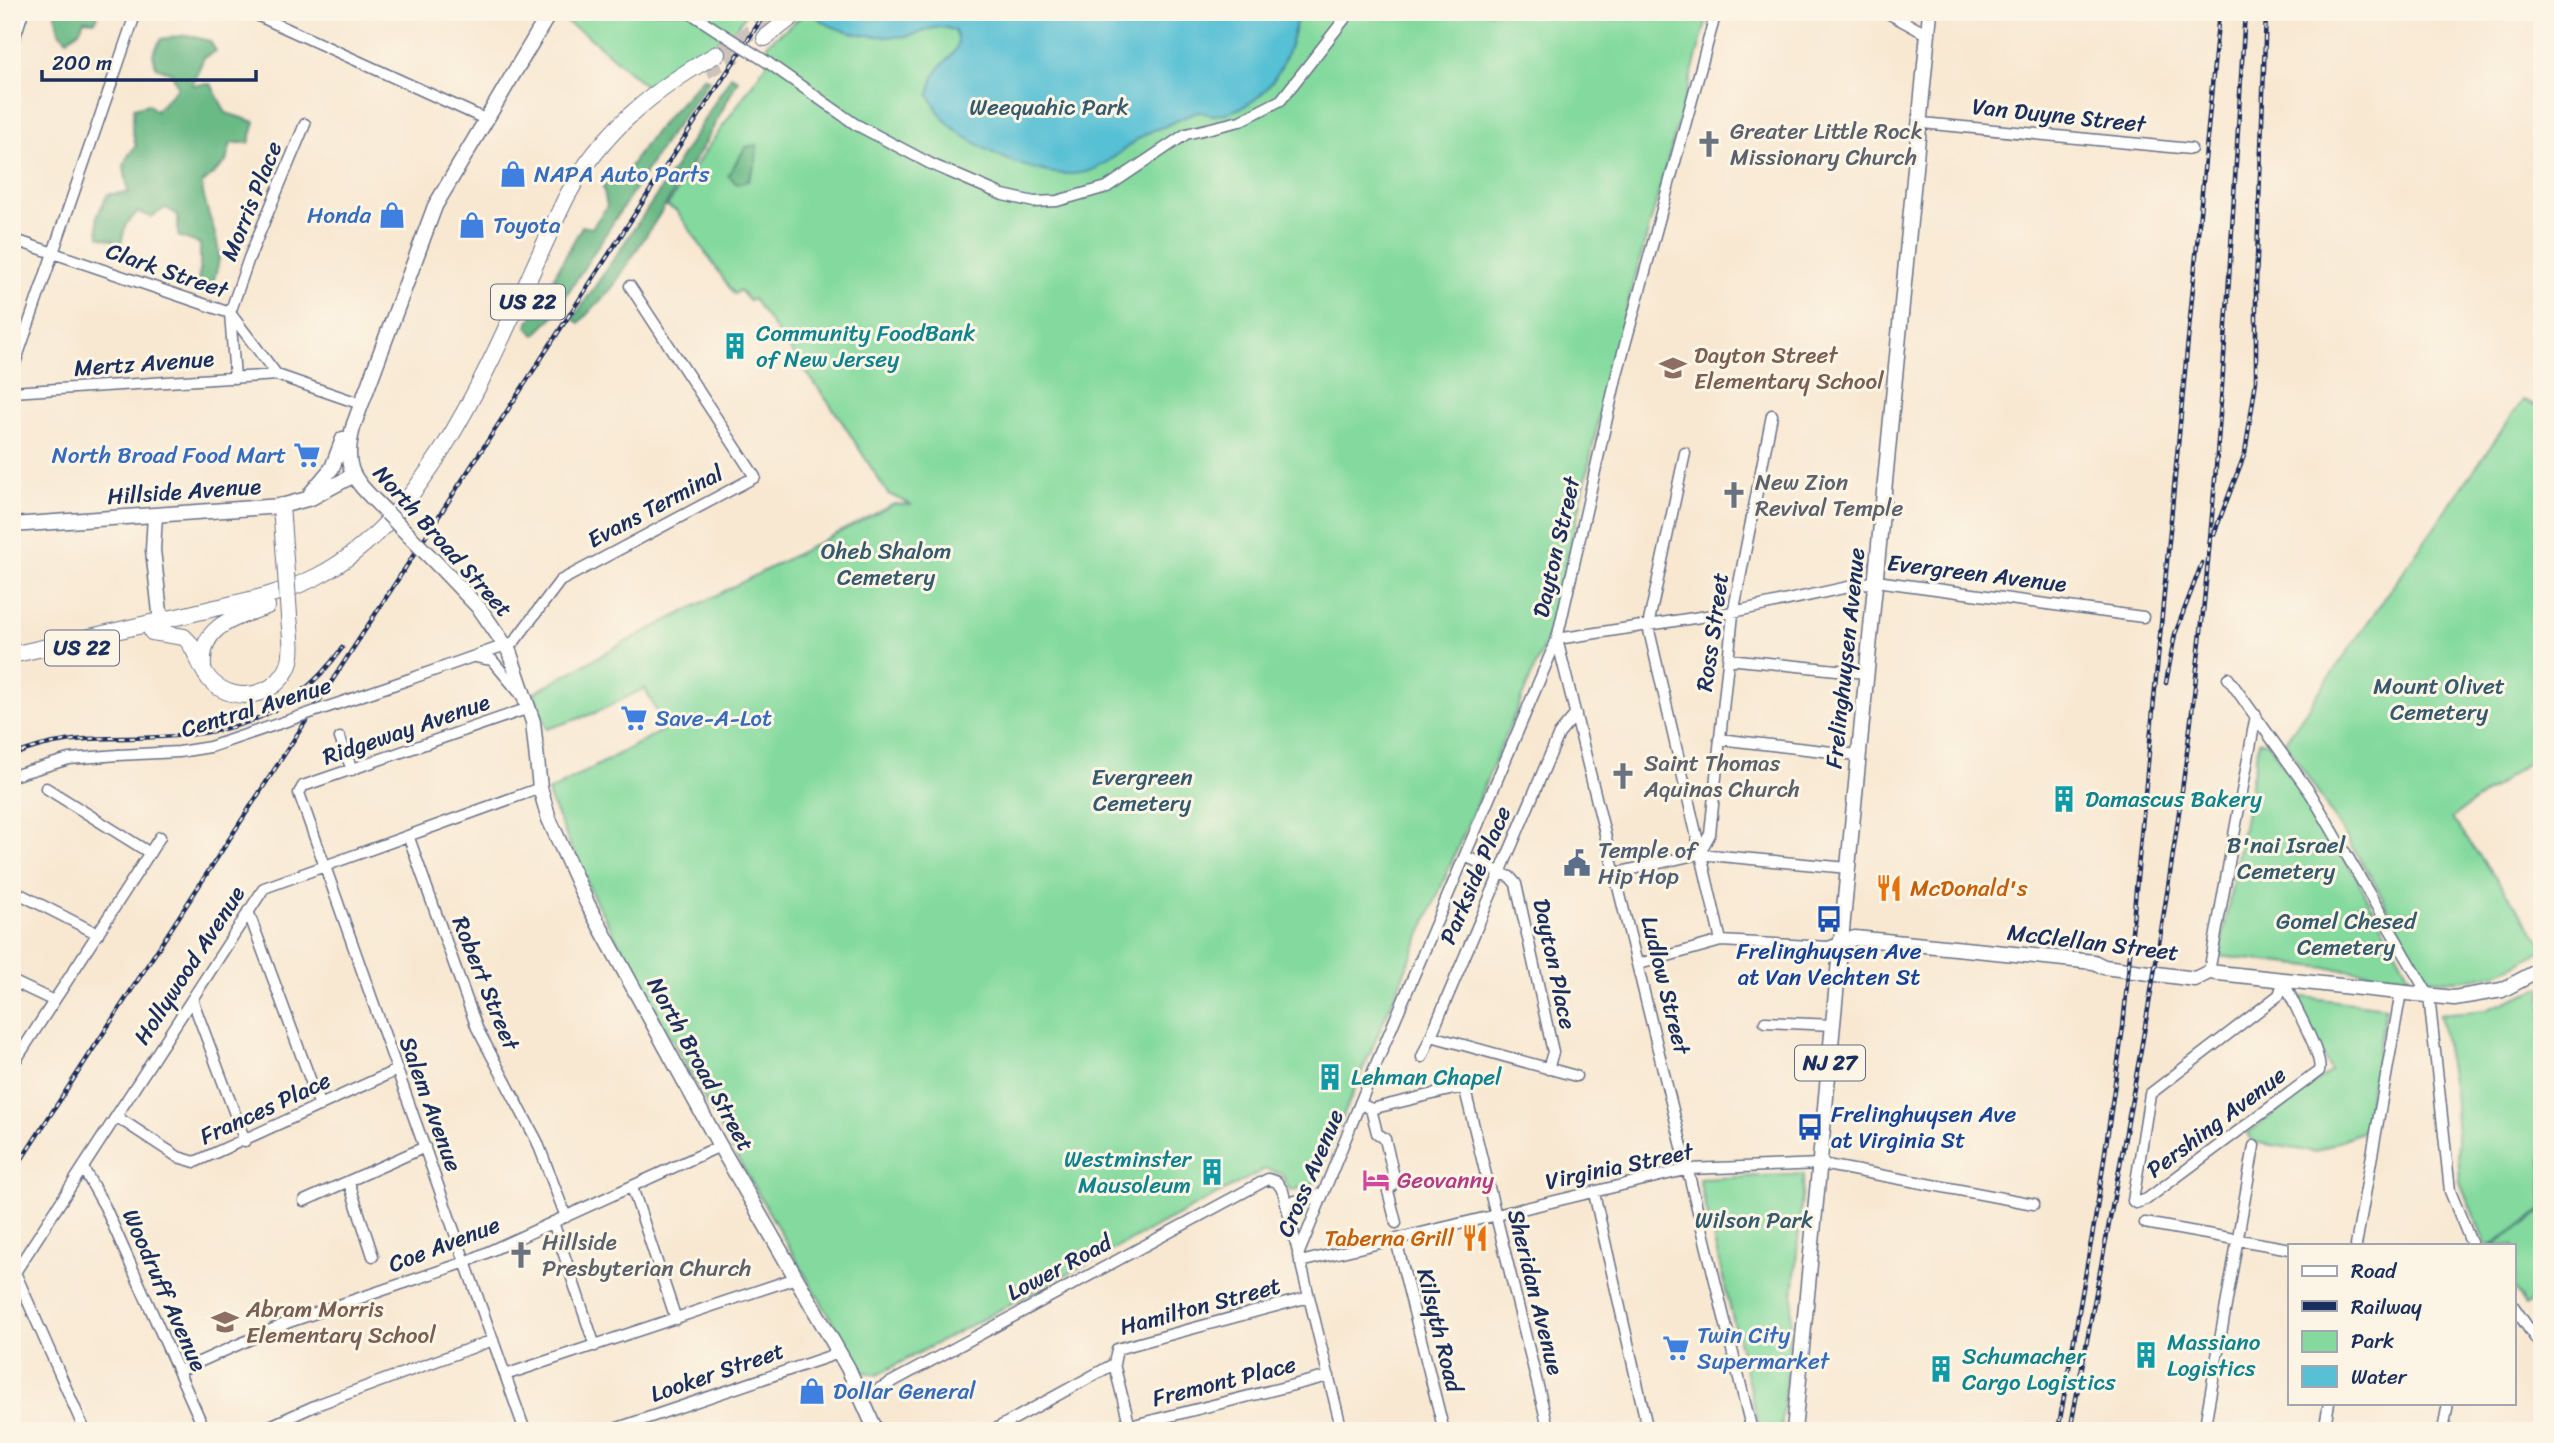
<svg xmlns="http://www.w3.org/2000/svg" width="2554" height="1443" viewBox="0 0 2554 1443" font-family="Sriracha,sans-serif">
<rect width="100%" height="100%" fill="#fcf5e5"/>
<filter id="ink" filterUnits="userSpaceOnUse"><feTurbulence type="fractalNoise" baseFrequency=".0143" numOctaves="2"/><feDisplacementMap in="SourceGraphic" scale="14" xChannelSelector="R" yChannelSelector="G"/><feConvolveMatrix kernelMatrix="1 2 1 2 8 2 1 2 1" color-interpolation-filters="sRGB"/></filter>
<filter id="wash" filterUnits="userSpaceOnUse"><feTurbulence type="fractalNoise" baseFrequency=".00686" numOctaves="4" result="noise"/><feDisplacementMap in="SourceGraphic" scale="28" xChannelSelector="R" yChannelSelector="G"/><feGaussianBlur stdDeviation="1.57" result="paint"/><feColorMatrix in="noise" values="0 0 0 0 0 0 0 0 0 0 0 0 0 0 0 0 0 1.4 0 .05"/><feComposite in="paint" operator="in"/></filter>
<g filter="url(#wash)">
<rect width="100%" height="100%" fill="#f8e8d2"/>
<path fill="#84da9e" stroke="#50847e" stroke-width="2" d="M563,12H747L735,30L647,87L587,35L559,18Z
M807,12H1709L1608,375L1580,506L1547,639L1314,1184L1290,1191L1282,1174L1265,1169L877,1375L861,1371L731,1147L594,898L551,802L548,792L665,729L645,688L595,713L547,729L534,693L614,648L894,504L912,505L888,494L839,417L753,299L749,301L740,290L734,294L677,211L667,206L767,63V44Z
M2523,400L2542,408V752L2452,818L2541,941L2542,950C2500,977 2476,983 2426,979L2371,877L2285,741Z
M2259,741L2268,742L2358,880L2410,977L2219,956Z
M2542,987V1210L2491,1245H2486L2460,1182L2454,1093L2440,1014L2486,1010Z
M2295,996L2386,1007L2363,1131L2314,1152L2253,1142L2248,1133L2331,1071L2293,999Z
M1804,1174L1781,1431H1760L1699,1179Z
M2542,1212V1293L2525,1306L2514,1288V1245H2494Z"/>
<path fill="#6bba85" stroke="#437472" stroke-width="2" d="M55,12H100L95,21L84,20L79,31L67,40L59,32Z
M187,35L210,41L216,51L204,57L192,85L211,84L226,113L255,122L249,143H231L226,162L202,184C203,209 218,230 219,256C219,268 212,283 209,295L196,290L200,271V244L178,236V215L166,208L151,217L138,212L126,224L121,243L99,236L97,216L108,194L128,193C127,168 116,169 136,146L132,129L134,108L148,104L156,111L178,87L172,73L156,67L153,54L161,39Z
M731,76L738,80L704,145L613,287L579,323L573,319L665,183Z
M704,77L709,80L666,140L551,319L535,335L527,326L582,226L592,228L607,206L603,186L612,177L622,180C644,141 673,110 704,77Z
M757,145L756,162L748,181L737,184L728,175L746,147Z"/>
<path fill="#57c0d4" stroke="#397899" stroke-width="2" d="M818,12H1298C1290,60 1270,109 1214,115C1209,115 1204,112 1199,112C1189,113 1171,125 1160,128C1135,135 1117,160 1092,170C1053,186 974,150 946,121C939,114 934,103 929,95C931,88 932,79 936,73C944,58 966,51 955,31C936,21 926,34 907,36C881,38 837,35 817,17Z"/>
</g>
<g filter="url(#ink)">
<g fill="none" stroke-linecap="round" stroke-linejoin="round">
<path stroke="#ccc3bb" stroke-width="16" stroke-dasharray="16 8" stroke-linecap="butt" d="M717,54L782,12
M706,71L737,54"/>
<defs>
<path id="minor" d="M250,12L485,119
M689,12L718,31
M1886,12L1928,35
M12,46L23,12
M767,62L855,124L931,164L1003,195L1034,202L1057,201L1107,187L1186,134L1240,121L1281,100L1350,12
M1922,123L2191,149
M12,239L230,313L277,375L361,404
M12,372L136,12
M235,378L230,313L249,258L305,124
M12,392L277,375
M1685,453L1648,626L1721,941
M1557,639L1752,1431
M1557,639L1733,612L1876,581L2143,617
M476,657L492,660L523,697
M1728,659L1866,673
M2228,678L2311,794L2429,996L2450,1191L2472,1245
M410,679L514,642L560,581L755,477L630,286
M340,738L352,770
M1719,739L1858,755
M12,776L69,759L118,755
M46,788L150,853
M409,838L477,1028L537,1141L566,1217
M1699,854L1710,834L1733,614L1772,415
M1465,856L1510,877L1516,884L1553,1052L1548,1069
M1616,873L1699,854L1848,868
M12,890L98,934
M248,911L320,1106
M1639,964L1721,941L1828,947L1840,943
M2209,972L2256,715
M2284,980C2290,1001 2324,1054 2319,1071L2147,1199L2136,1203L2133,1201L2150,1094L2279,995Z
M12,981L54,1001
M192,999L245,1141
M1765,1022L1834,1025
M1431,1036L1576,1076
M1422,1057L1559,734L1576,714
M12,1066L160,837
M1365,1106L1371,1109L1377,1133L1385,1139L1395,1181L1388,1191L1396,1223
M1371,1109L1458,1088L1465,1090L1549,1431
M117,1117L178,1157L195,1162L397,1070
M83,1168L105,1207L205,1431
M349,1183L373,1256
M632,1187L676,1319
M1594,1193L1648,1431
M304,1201L425,1147
M1285,1203L1313,1198L1324,1192
M553,1222L595,1346
M2145,1223L2290,1249
M1396,1240L1444,1431
M2356,1245L2401,992
M1298,1255L1374,1069L1557,639L1617,374L1716,12
M1300,1262L1689,1169L1821,1164L2034,1204
M14,1270L85,1431
M12,1277L264,888L540,788
M2514,1307L2542,1348
M179,1371L289,1322L466,1262L720,1146
M505,1375L796,1278
M862,1398L1268,1179L1277,1182L1283,1191L1342,1431
M1130,1426L1329,1376
M259,1431L319,1404L493,1340
M525,1431L299,793L303,786L529,708
M609,1431L839,1353
M860,1431L874,1426
M992,1431L1114,1364
M1131,1431L1114,1364L1117,1349L1309,1297
M2204,1431L2254,1146
M2324,1431L2329,1403
M2443,1431L2448,1403"/>
<path id="major" d="M311,493L332,468L343,439
M387,513C355,480 340,472 354,424L435,206L550,12
M155,515L153,550L161,621
M12,525L281,506L311,498L352,476
M439,566L480,609L509,651L533,722L540,788L549,819L587,903L720,1146L848,1368L876,1431
M1840,943L1855,938L2094,962L2104,967L2195,979L2209,972L2454,998L2502,990L2542,969
M1794,1431L1930,12"/>
<path id="highway" d="M765,38L798,12
M281,506L286,573
M152,632L184,637C198,649 199,670 212,682C236,705 277,696 289,665C294,650 290,632 289,616
M12,655C73,641 133,627 194,613C235,603 278,596 316,577C442,514 506,320 566,198C601,132 653,90 717,54
M203,666C200,625 235,618 267,606"/>
</defs>
<use href="#minor" stroke="#687087" stroke-width="13"/>
<use href="#major" stroke="#687087" stroke-width="17"/>
<use href="#highway" stroke="#687087" stroke-width="18"/>
<use href="#minor" stroke="#fff" stroke-width="10"/>
<use href="#major" stroke="#fff" stroke-width="14"/>
<use href="#highway" stroke="#fff" stroke-width="16"/>
<defs>
<path id="rail" d="M2214,534L2245,453L2256,381V285L2266,12
M2166,683L2175,634L2202,563
M12,756C50,739 86,738 127,738C217,737 286,727 342,648
M12,1174L766,12
M2058,1431L2097,1208L2123,1027L2219,12
M2070,1431C2116,1183 2167,936 2195,686C2221,463 2231,237 2245,12"/>
</defs>
<use href="#rail" stroke="#1b2f5e" stroke-width="4.5"/>
<use href="#rail" stroke="#fcf5e5" stroke-width="2" stroke-dasharray="5" stroke-linecap="butt"/>
<defs>
<path id="minor-bridge" d="M718,31L767,62
M118,755L179,752L210,747L410,679"/>
<path id="major-bridge" d="M387,513L439,566"/>
<path id="highway-bridge" d="M286,573L289,616"/>
</defs>
<use href="#minor-bridge" stroke="#687087" stroke-width="13" stroke-linecap="butt"/>
<use href="#major-bridge" stroke="#687087" stroke-width="17" stroke-linecap="butt"/>
<use href="#highway-bridge" stroke="#687087" stroke-width="18" stroke-linecap="butt"/>
<use href="#minor-bridge" stroke="#fff" stroke-width="10"/>
<use href="#major-bridge" stroke="#fff" stroke-width="14"/>
<use href="#highway-bridge" stroke="#fff" stroke-width="16"/>
</g>
</g>
<defs>
<symbol id="church-bare" viewBox="-9 -9 18 18"><path d="M-1.2-6h2.4v3.5h3.3v2.4h-3.3V6h-2.4V-.1h-3.3v-2.4h3.3Z" fill="#6b7280" stroke="#fcf5e5" stroke-width="2.5" paint-order="stroke"/></symbol>
<symbol id="shop-bare" viewBox="-9 -9 18 18"><path d="M-5-2.5h2.3a2.7 3.5 0 0 1 5.4 0H5L5.5 6h-11ZM-1.5-2.5h3a1.5 2.3 0 0 0-3 0Z" fill="#3f7fe0" stroke="#fcf5e5" stroke-width="2.5" paint-order="stroke"/></symbol>
<symbol id="building-bare" viewBox="-9 -9 18 18"><path d="M-4-6H4V6H1V3H-1V6H-4ZM-2.5-4.3h1.7v1.8h-1.7ZM.8-4.3h1.7v1.8H.8ZM-2.5-1h1.7V.8h-1.7ZM.8-1h1.7V.8H.8Z" fill="#0f9aa8" stroke="#fcf5e5" stroke-width="2.5" paint-order="stroke"/></symbol>
<symbol id="school-bare" viewBox="-9 -9 18 18"><path d="M0-5L7-2L0 1L-7-2ZM-4 1L0 2.5L4 1V4Q0 6-4 4Z" fill="#8d6e63" stroke="#fcf5e5" stroke-width="2.5" paint-order="stroke"/></symbol>
<symbol id="supermarket-bare" viewBox="-9 -9 18 18"><path d="M-6-5.5h2.5l.6 2H6L4.5 2H-2.5L-4.4-4H-6ZM-1.5 3.2a1.3 1.3 0 1 0 .1 0ZM3 3.2a1.3 1.3 0 1 0 .1 0Z" fill="#3f7fe0" stroke="#fcf5e5" stroke-width="2.5" paint-order="stroke"/></symbol>
<symbol id="civic-bare" viewBox="-9 -9 18 18"><path d="M-.6-6.5H3V-4.5H.6V-3L4-1V1h2V6H-6V1h2V-1L-.6-3ZM-1.2 2.5V6h2.4V2.5Z" fill="#5c6f8a" stroke="#fcf5e5" stroke-width="2.5" paint-order="stroke"/></symbol>
<symbol id="restaurant-bare" viewBox="-9 -9 18 18"><path d="M-5-6h1v4h1v-4h1v4h1v-4h1v5L-1.5 .5V6h-2V.5L-5-1ZM5-6V6H3V1.5H1.5Q1.5-4 5-6Z" fill="#e8710a" stroke="#fcf5e5" stroke-width="2.5" paint-order="stroke"/></symbol>
<symbol id="bus-bare" viewBox="-9 -9 18 18"><path d="M-5-6H5V4H4V6H2V4H-2V6H-4V4H-5ZM-3.5-4V0h7V-4ZM-3.5 1.2v1.5H-2V1.2ZM2 1.2v1.5H3.5V1.2Z" fill="#1a4fb4" stroke="#fcf5e5" stroke-width="2.5" paint-order="stroke"/></symbol>
<symbol id="hotel-bare" viewBox="-9 -9 18 18"><path d="M-6-4.5h1.5V1H6V5H4.5V3h-9V5H-6ZM-4 0a1.8 1.8 0 1 1 3.6 0ZM.5 0V-2.5h3Q6-2.5 6 0Z" fill="#d1479c" stroke="#fcf5e5" stroke-width="2.5" paint-order="stroke"/></symbol>
</defs>
<g fill-rule="evenodd">
<use href="#church-bare" x="1690" y="125" width="38" height="38"/>
<use href="#shop-bare" x="494" y="155" width="38" height="38"/>
<use href="#shop-bare" x="373" y="196" width="38" height="38"/>
<use href="#shop-bare" x="453" y="206" width="38" height="38"/>
<use href="#building-bare" x="716" y="327" width="38" height="38"/>
<use href="#school-bare" x="1654" y="349" width="38" height="38"/>
<use href="#supermarket-bare" x="288" y="436" width="38" height="38"/>
<use href="#church-bare" x="1715" y="476" width="38" height="38"/>
<use href="#supermarket-bare" x="615" y="699" width="38" height="38"/>
<use href="#church-bare" x="1604" y="757" width="38" height="38"/>
<use href="#building-bare" x="2045" y="780" width="38" height="38"/>
<use href="#civic-bare" x="1558" y="844" width="38" height="38"/>
<use href="#restaurant-bare" x="1870" y="869" width="38" height="38"/>
<use href="#bus-bare" x="1810" y="900" width="38" height="38"/>
<use href="#building-bare" x="1311" y="1058" width="38" height="38"/>
<use href="#bus-bare" x="1791" y="1108" width="38" height="38"/>
<use href="#building-bare" x="1193" y="1153" width="38" height="38"/>
<use href="#hotel-bare" x="1357" y="1161" width="38" height="38"/>
<use href="#restaurant-bare" x="1456" y="1219" width="38" height="38"/>
<use href="#church-bare" x="502" y="1236" width="38" height="38"/>
<use href="#school-bare" x="206" y="1303" width="38" height="38"/>
<use href="#supermarket-bare" x="1657" y="1329" width="38" height="38"/>
<use href="#building-bare" x="2127" y="1336" width="38" height="38"/>
<use href="#building-bare" x="1922" y="1350" width="38" height="38"/>
<use href="#shop-bare" x="793" y="1372" width="38" height="38"/>
</g>
<g text-anchor="middle" stroke-width="6" stroke-linejoin="round" paint-order="stroke">
<g fill="#fcf5e5" stroke="#5e6a86" stroke-width="2">
<rect x="491" y="284.5" width="74" height="35" rx="5"/>
<rect x="45" y="630.5" width="74" height="35" rx="5"/>
<rect x="1795" y="1045.5" width="70" height="35" rx="5"/>
</g>
<g font-size="21" font-weight="bold" fill="#1b2f5e">
<text x="528" y="309">US 22</text>
<text x="82" y="655">US 22</text>
<text x="1830" y="1070">NJ 27</text>
</g>
<g font-size="23" fill="#355a6e" stroke="#fcf5e5">
<text x="1049" y="115">Weequahic Park</text>
<text x="886" y="559">Oheb Shalom<tspan x="886" dy="26">Cemetery</tspan></text>
<text x="2439" y="694">Mount Olivet<tspan x="2439" dy="26">Cemetery</tspan></text>
<text x="1142" y="785">Evergreen<tspan x="1142" dy="26">Cemetery</tspan></text>
<text x="2286" y="853">B'nai Israel<tspan x="2286" dy="26">Cemetery</tspan></text>
<text x="2346" y="929">Gomel Chesed<tspan x="2346" dy="26">Cemetery</tspan></text>
<text x="1754" y="1228">Wilson Park</text>
</g>
<g font-size="23" fill="#1b2f5e" stroke="#fcf5e5">
<text transform="translate(2059 115) rotate(6)" y="8">Van Duyne Street</text>
<text transform="translate(251 201) rotate(-68)" y="8">Morris Place</text>
<text transform="translate(167 270) rotate(19)" y="8">Clark Street</text>
<text transform="translate(144 363) rotate(-4)" y="8">Mertz Avenue</text>
<text transform="translate(184 491) rotate(-4)" y="8">Hillside Avenue</text>
<text transform="translate(655 506) rotate(-28)" y="8">Evans Terminal</text>
<text transform="translate(443 541) rotate(48)" y="8">North Broad Street</text>
<text transform="translate(1556 547) rotate(-77)" y="8">Dayton Street</text>
<text transform="translate(1977 573) rotate(7)" y="8">Evergreen Avenue</text>
<text transform="translate(1712 632) rotate(-82)" y="8">Ross Street</text>
<text transform="translate(1845 658) rotate(-84)" y="8">Frelinghuysen Avenue</text>
<text transform="translate(256 707) rotate(-17)" y="8">Central Avenue</text>
<text transform="translate(406 729) rotate(-19)" y="8">Ridgeway Avenue</text>
<text transform="translate(1475 875) rotate(-67)" y="8">Parkside Place</text>
<text transform="translate(2093 942) rotate(7)" y="8">McClellan Street</text>
<text transform="translate(1555 964) rotate(78)" y="8">Dayton Place</text>
<text transform="translate(189 965) rotate(-57)" y="8">Hollywood Avenue</text>
<text transform="translate(486 983) rotate(68)" y="8">Robert Street</text>
<text transform="translate(1666 985) rotate(76)" y="8">Ludlow Street</text>
<text transform="translate(701 1064) rotate(61)" y="8">North Broad Street</text>
<text transform="translate(431 1104) rotate(70)" y="8">Salem Avenue</text>
<text transform="translate(265 1108) rotate(-25)" y="8">Frances Place</text>
<text transform="translate(2216 1122) rotate(-37)" y="8">Pershing Avenue</text>
<text transform="translate(1619 1166) rotate(-12)" y="8">Virginia Street</text>
<text transform="translate(1310 1173) rotate(-67)" y="8">Cross Avenue</text>
<text transform="translate(444 1244) rotate(-21)" y="8">Coe Avenue</text>
<text transform="translate(1059 1267) rotate(-28)" y="8">Lower Road</text>
<text transform="translate(165 1290) rotate(66)" y="8">Woodruff Avenue</text>
<text transform="translate(1536 1292) rotate(76)" y="8">Sheridan Avenue</text>
<text transform="translate(1200 1306) rotate(-15)" y="8">Hamilton Street</text>
<text transform="translate(1440 1330) rotate(76)" y="8">Kilsyth Road</text>
<text transform="translate(717 1372) rotate(-19)" y="8">Looker Street</text>
<text transform="translate(1224 1381) rotate(-14)" y="8">Fremont Place</text>
</g>
<g font-size="23" fill="#5b616d" stroke="#fcf5e5" text-anchor="start">
<text x="1730" y="139">Greater Little Rock<tspan x="1730" dy="26">Missionary Church</tspan></text>
<text x="1755" y="490">New Zion<tspan x="1755" dy="26">Revival Temple</tspan></text>
<text x="1644" y="771">Saint Thomas<tspan x="1644" dy="26">Aquinas Church</tspan></text>
<text x="542" y="1250">Hillside<tspan x="542" dy="26">Presbyterian Church</tspan></text>
</g>
<g font-size="23" fill="#366cbe" stroke="#fcf5e5" text-anchor="start">
<text x="534" y="182">NAPA Auto Parts</text>
<text x="371" y="223" text-anchor="end">Honda</text>
<text x="493" y="233">Toyota</text>
<text x="286" y="463" text-anchor="end">North Broad Food Mart</text>
<text x="655" y="726">Save-A-Lot</text>
<text x="1697" y="1343">Twin City<tspan x="1697" dy="26">Supermarket</tspan></text>
<text x="833" y="1399">Dollar General</text>
</g>
<g font-size="23" fill="#0d838f" stroke="#fcf5e5" text-anchor="start">
<text x="756" y="341">Community FoodBank<tspan x="756" dy="26">of New Jersey</tspan></text>
<text x="2085" y="807">Damascus Bakery</text>
<text x="1351" y="1085">Lehman Chapel</text>
<text x="1191" y="1167" text-anchor="end">Westminster<tspan x="1191" dy="26">Mausoleum</tspan></text>
<text x="2167" y="1350">Massiano<tspan x="2167" dy="26">Logistics</tspan></text>
<text x="1962" y="1364">Schumacher<tspan x="1962" dy="26">Cargo Logistics</tspan></text>
</g>
<g font-size="23" fill="#785e54" stroke="#fcf5e5" text-anchor="start">
<text x="1694" y="363">Dayton Street<tspan x="1694" dy="26">Elementary School</tspan></text>
<text x="246" y="1317">Abram Morris<tspan x="246" dy="26">Elementary School</tspan></text>
</g>
<g font-size="23" fill="#4e5e75" stroke="#fcf5e5" text-anchor="start">
<text x="1598" y="858">Temple of<tspan x="1598" dy="26">Hip Hop</tspan></text>
</g>
<g font-size="23" fill="#c56008" stroke="#fcf5e5" text-anchor="start">
<text x="1910" y="896">McDonald's</text>
<text x="1454" y="1246" text-anchor="end">Taberna Grill</text>
</g>
<g font-size="23" fill="#164399" stroke="#fcf5e5">
<text x="1829" y="959">Frelinghuysen Ave<tspan x="1829" dy="26">at Van Vechten St</tspan></text>
<text x="1831" y="1122" text-anchor="start">Frelinghuysen Ave<tspan x="1831" dy="26">at Virginia St</tspan></text>
</g>
<g font-size="23" fill="#b23c85" stroke="#fcf5e5" text-anchor="start">
<text x="1397" y="1188">Geovanny</text>
</g>
</g>
<rect width="2554" height="1443" fill="none" stroke="#fcf5e5" stroke-width="42"/>
<rect x="2288" y="1244" width="228" height="161" fill="#fcf5e5" stroke="#a2a6af" stroke-width="2"/>
<rect x="2302" y="1266" width="35" height="10" fill="#ffffff" stroke="#a2a6af" stroke-width="2"/>
<text x="2351" y="1278" font-size="21" fill="#1b2f5e">Road</text>
<rect x="2302" y="1301" width="35" height="10" fill="#1b2f5e" stroke="#a2a6af" stroke-width="2"/>
<text x="2351" y="1314" font-size="21" fill="#1b2f5e">Railway</text>
<rect x="2302" y="1331" width="35" height="21" fill="#84da9e" stroke="#a2a6af" stroke-width="2"/>
<text x="2351" y="1348" font-size="21" fill="#1b2f5e">Park</text>
<rect x="2302" y="1366" width="35" height="21" fill="#57c0d4" stroke="#a2a6af" stroke-width="2"/>
<text x="2351" y="1384" font-size="21" fill="#1b2f5e">Water</text>
<path d="M42 70v10h214v-10" fill="none" stroke="#1b2f5e" stroke-width="3.5"/>
<text x="52" y="70" font-size="21" fill="#1b2f5e" stroke="#fcf5e5" stroke-width="5" paint-order="stroke">200 m</text>
</svg>
